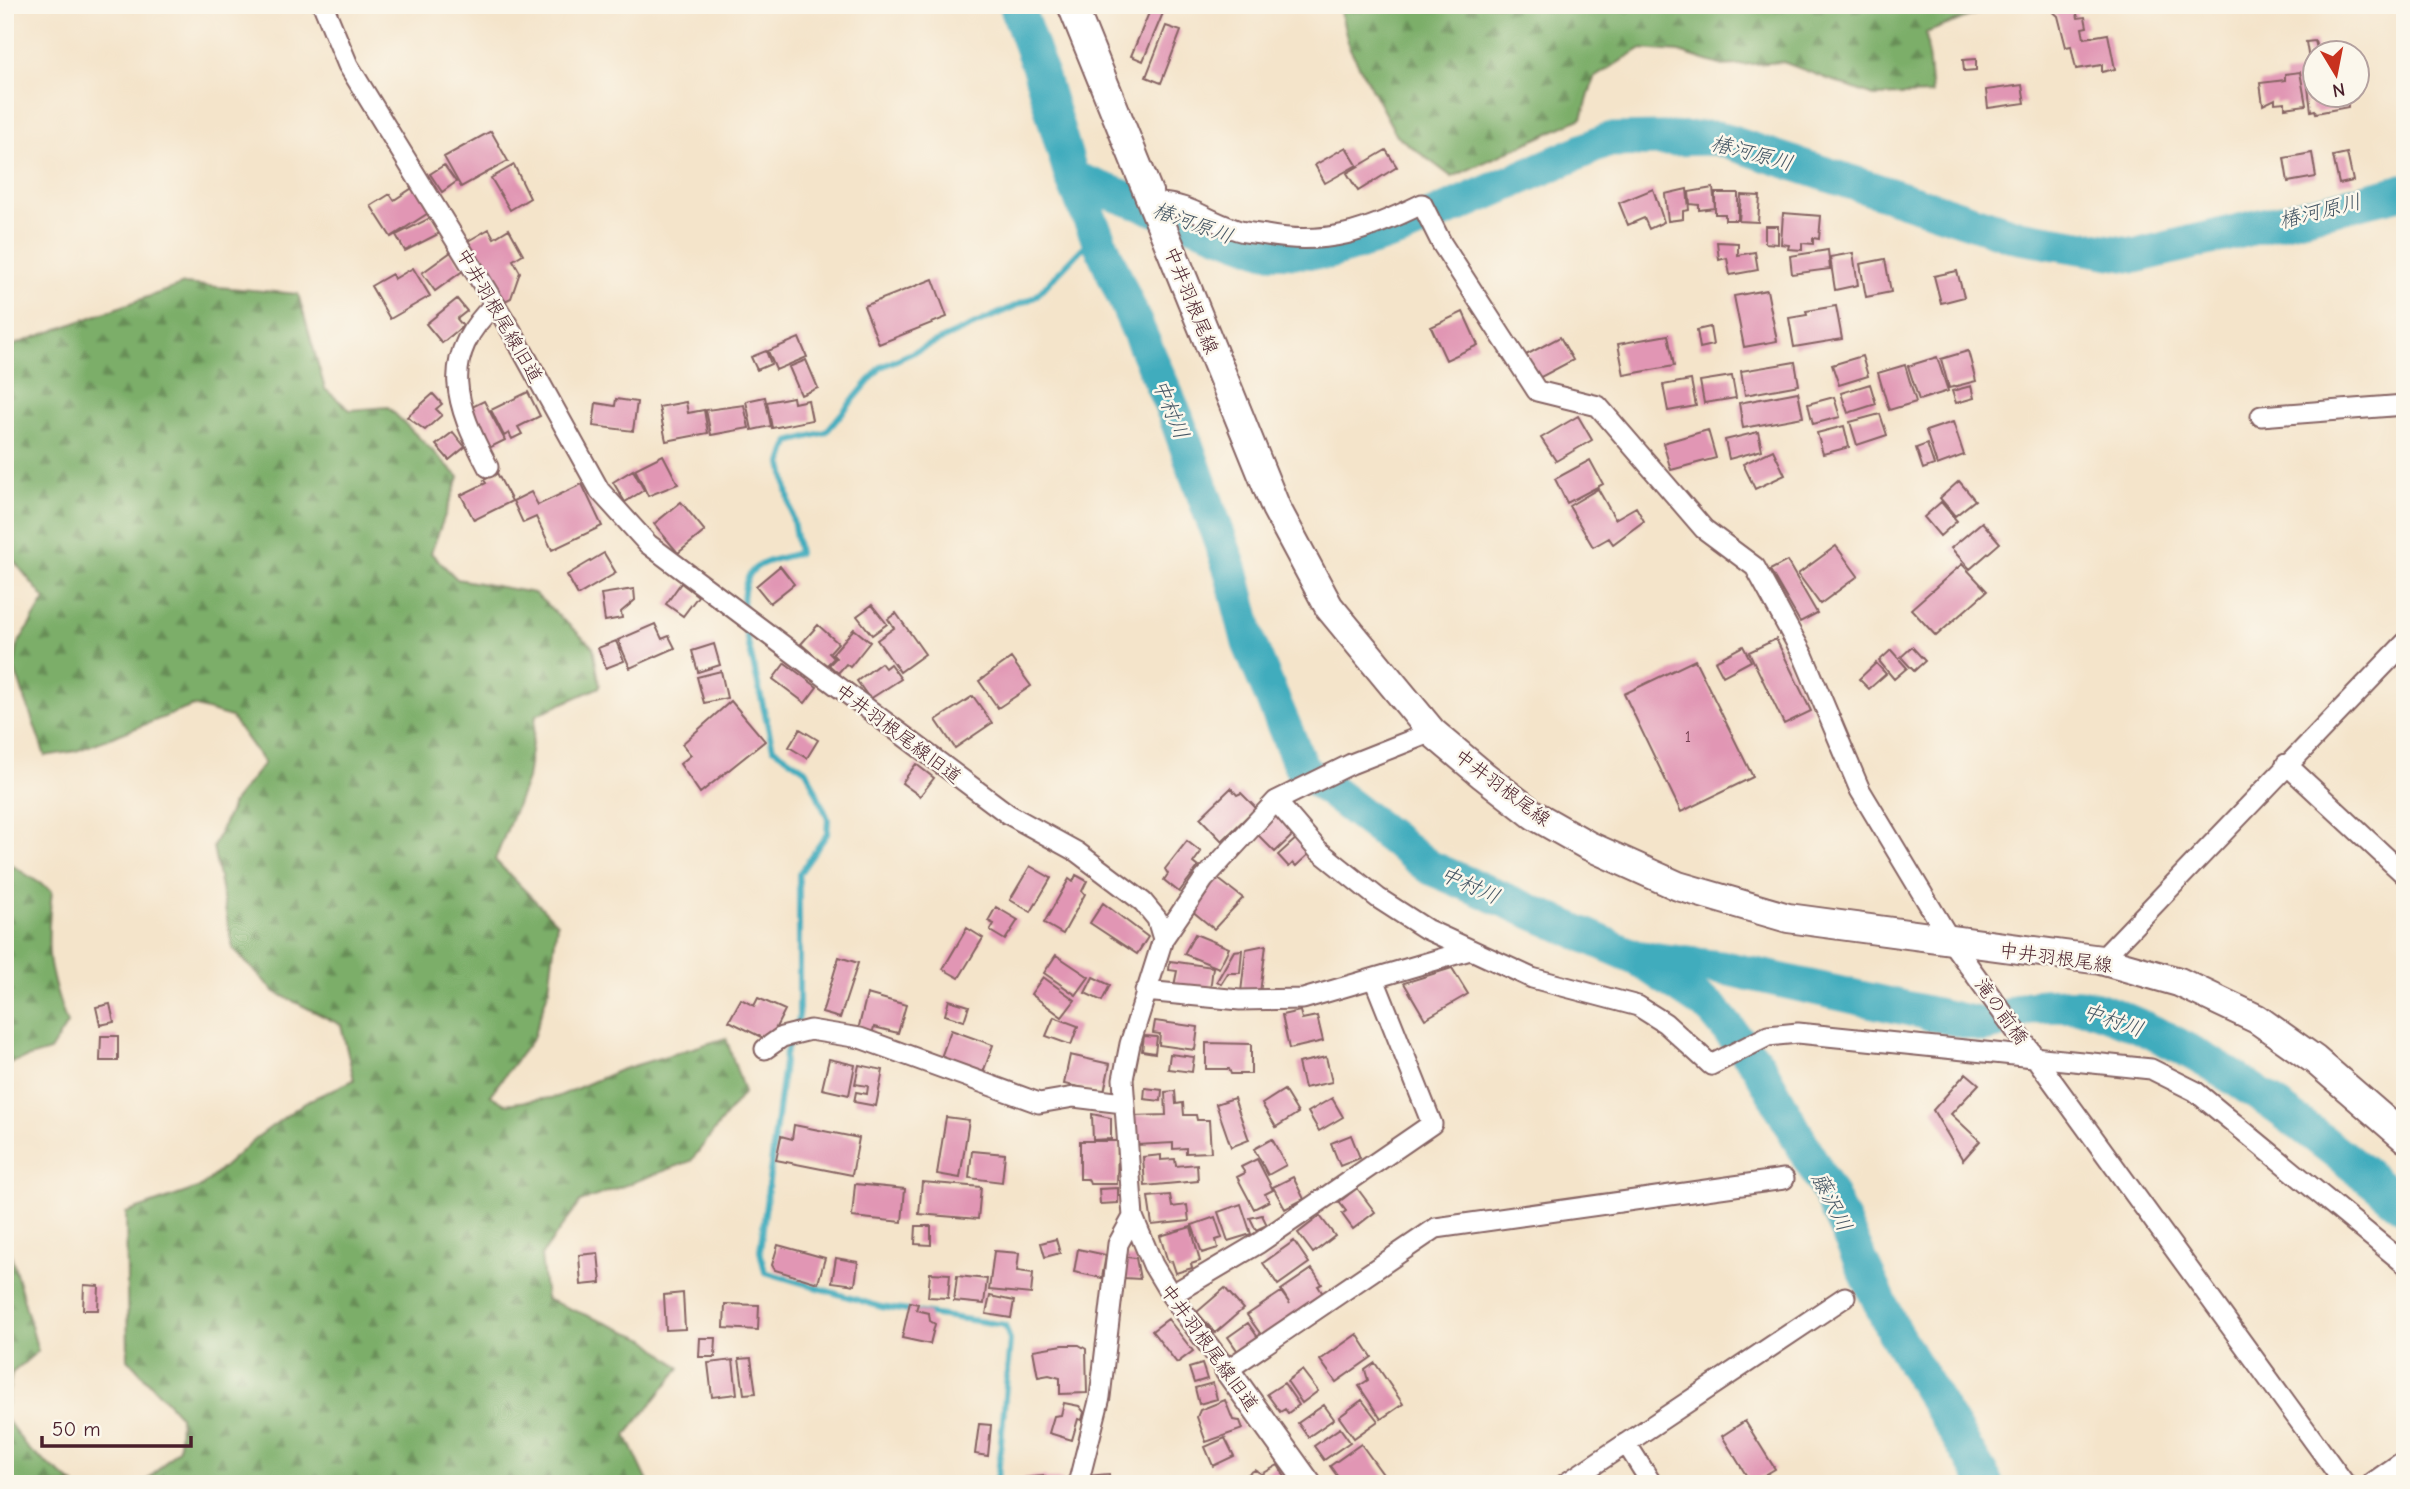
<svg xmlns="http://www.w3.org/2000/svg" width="2410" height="1489" viewBox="0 0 2410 1489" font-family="'Comic Neue','Klee One',sans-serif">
<defs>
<pattern id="forest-firs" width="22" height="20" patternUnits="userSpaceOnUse" patternTransform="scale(1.75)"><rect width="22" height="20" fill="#7bae69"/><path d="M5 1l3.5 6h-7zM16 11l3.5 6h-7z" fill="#678d57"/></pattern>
</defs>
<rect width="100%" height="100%" fill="#fbf7ec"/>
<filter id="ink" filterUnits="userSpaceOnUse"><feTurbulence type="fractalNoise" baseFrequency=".0143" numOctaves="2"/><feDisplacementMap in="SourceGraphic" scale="14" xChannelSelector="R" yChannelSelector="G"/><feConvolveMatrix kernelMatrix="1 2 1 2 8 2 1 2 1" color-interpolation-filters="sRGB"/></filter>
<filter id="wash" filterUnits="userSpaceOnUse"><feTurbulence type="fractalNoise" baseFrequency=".00686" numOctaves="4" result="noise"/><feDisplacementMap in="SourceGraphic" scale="28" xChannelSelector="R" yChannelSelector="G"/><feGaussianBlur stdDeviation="1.57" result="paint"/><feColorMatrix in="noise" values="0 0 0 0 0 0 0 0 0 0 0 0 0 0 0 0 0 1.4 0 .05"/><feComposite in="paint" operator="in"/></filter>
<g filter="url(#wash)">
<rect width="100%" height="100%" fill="#f4e4ca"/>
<path fill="url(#forest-firs)" stroke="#62664a" stroke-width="2" d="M1339,5H1998L1926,33L1932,94L1873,96L1783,62L1723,66L1679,52L1640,49L1594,78L1582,118L1452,177L1397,136L1349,47Z
M184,284L298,294L325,389L350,410L388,407L459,477L431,553L457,579L534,593L593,647L600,687L536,715L527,779L495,860L557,923L549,989L533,1038L490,1095L505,1104L557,1097L620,1070L726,1038L744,1092L691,1161L580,1202L541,1256L546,1299L646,1339L680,1368L626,1435L649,1484H144L179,1448L180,1416L128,1359L126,1213L201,1187L256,1138L305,1102L354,1080L341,1025L275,992L233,949L213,847L234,801L264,763L231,717L193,706L76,751L45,756L14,667L18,644L45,599L5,550V354L16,344Z
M5,861L52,891C45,952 47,966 67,1024L50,1051L6,1064Z
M5,1233L38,1351L12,1373L5,1413Z
M5,1417L28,1449L74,1484H5Z"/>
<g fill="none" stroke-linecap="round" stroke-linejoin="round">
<path stroke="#3facbd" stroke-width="6" d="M743,610C742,563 759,564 799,553L782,463L789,442L826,432L881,367L1035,297L1096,234
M743,621L773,748L807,771L828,819L827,834L799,874V1017L795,1029
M791,1039L785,1055L760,1251L765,1272L881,1307L1005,1325L1010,1340L998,1476L990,1484"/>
<path stroke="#3facbd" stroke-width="35" d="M1016,5L1040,71L1072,178L1176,417L1231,571L1249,643L1302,769L1429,867L1635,957L1729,969L1982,1025C2007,1022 2007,1015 2026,1009C2040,1004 2065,1005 2080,1006C2094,1006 2112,1015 2125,1020C2229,1063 2319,1137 2405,1207
M1072,178L1266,250L1329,252L1403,229L1608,140L1716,138L2019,237L2136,256L2405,191
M1641,961L1711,1008L1758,1065L1829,1193L1893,1330L1987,1484"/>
</g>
<g id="blocks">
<path fill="#e196b4" d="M2051,5H2075L2078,18L2085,17L2087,27L2082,28L2084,38L2108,34L2115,69L2102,72V65L2076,69L2071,46L2066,47L2058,16L2049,8Z
M1151,8L1163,13L1143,61L1131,56Z
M1166,26L1181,31L1161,83L1146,77Z
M2315,41L2318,52L2312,54L2313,59L2309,60L2306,42Z
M1976,59V70L1964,71L1963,60Z
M2300,72L2306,105L2285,108V102L2275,103V99L2263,105L2260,83L2285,80V74Z
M2022,85L2025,103L1988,108L1986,90Z
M2315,86V94H2347L2348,107L2316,113L2315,110L2311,111L2308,87Z
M491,131L508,161L461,187L444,157Z
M1346,147L1357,165L1325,183L1315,165Z
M1386,150L1397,167L1358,191L1347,173Z
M2312,153L2316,177L2288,182L2284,158Z
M2347,153L2353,181L2339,184L2333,156Z
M444,165L456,182L442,192L430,174Z
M514,165L530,198L510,210L491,178Z
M417,185L433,210L391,237L371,206L390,194L394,200Z
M1713,188L1715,208L1699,210V205L1690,204L1689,192Z
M1653,189L1664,222L1649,229L1644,218L1628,225L1619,203Z
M1687,189L1689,210L1683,211V219L1668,221L1665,194Z
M1715,193H1738V220H1725V214H1715Z
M1741,195L1760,196L1758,222L1739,221Z
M1783,213L1821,216L1819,239L1813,238V244L1802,243V250L1788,249L1789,245L1781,244Z
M432,217L440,233L405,251L396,235Z
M1765,226H1778V244L1765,243Z
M489,229L494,238L509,229L523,254L513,260L520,272L511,298L503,302L468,241Z
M1717,242L1738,243V255L1755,252L1758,270L1730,275L1727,258L1719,260Z
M1828,250L1830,269L1792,274L1790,256Z
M451,252L464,270L435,291L422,273Z
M1853,253L1858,285L1835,290L1830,257Z
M1885,259L1891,292L1866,297L1860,264Z
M413,268L430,296L390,319L371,286L392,274L394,279Z
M1957,271L1964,297L1941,303L1934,276Z
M933,279L947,317L879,344L864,306Z
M1767,290L1777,341L1744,347L1734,296Z
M457,299L467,311L457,319L463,326L442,343L426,324Z
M1836,306L1842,339L1794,347L1789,318L1807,315L1806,311Z
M1463,312L1478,345L1446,360L1431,327Z
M1710,327L1713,345L1700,348L1697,330Z
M1668,335L1674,366L1624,375L1618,344Z
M1560,337L1573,360L1539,378L1526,355Z
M799,338L807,357L776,370L768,351Z
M766,351L771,364L757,370L751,357Z
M1968,351L1976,381L1949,388L1941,359Z
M1862,356L1868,376L1839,385L1832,365Z
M1937,357L1948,391L1919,400L1908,366Z
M806,360L818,388L801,395L789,367Z
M1795,362L1799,385L1745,395L1741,371Z
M1905,365L1916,402L1889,410L1878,373Z
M1732,376L1736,398L1704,403L1700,381Z
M1691,380L1696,406L1668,411L1663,385Z
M1870,384L1876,404L1848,413L1841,393Z
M1971,386L1974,398L1956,403L1952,391Z
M528,392L540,416L518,427L522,434L512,439L509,433L504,436L491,410Z
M1798,392L1803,417L1743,428L1739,403Z
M433,394L442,404L436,409L442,415L425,430L407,417Z
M765,397L771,426L752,430L746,401Z
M793,397L794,403L808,400L812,420L772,428L767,402Z
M1834,397L1840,417L1813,424L1808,404Z
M616,399L637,402L633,431L593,426L596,403L615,406Z
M484,401L505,440L487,449L466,410Z
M686,402L688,413L704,410L708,433L666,441L659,407Z
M744,405L749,428L711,435L706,410Z
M1880,414L1887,435L1857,445L1850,422Z
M1578,416L1592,440L1556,461L1541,438Z
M1953,422L1964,455L1937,465L1926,431Z
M1844,426L1849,447L1823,454L1817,433Z
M1708,430L1716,458L1671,470L1663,443Z
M453,432L465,447L449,460L436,445Z
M1758,432L1762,450L1729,459L1725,440Z
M1927,444L1934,465L1923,469L1916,448Z
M1773,450L1785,475L1755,489L1743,464Z
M663,455L678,484L648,496L635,469Z
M1590,460L1603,484L1567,503L1555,479Z
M633,470L644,490L625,502L613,482Z
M497,473L512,501L474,520L461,495L486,483L484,480Z
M1959,481L1975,500L1955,516L1940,498Z
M582,484L602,526L552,550L536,517L523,523L513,501L531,492L538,505Z
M1598,489L1615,519L1636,507L1644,521L1613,544L1609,538L1593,547L1569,506Z
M681,502L705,531L678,553L654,524Z
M1941,502L1957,521L1940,536L1924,517Z
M1982,522L2000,543L1970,569L1951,548Z
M1836,546L1858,576L1820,604L1798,574Z
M604,553L616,573L578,595L567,575Z
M1787,561L1817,613L1800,622L1770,570Z
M1962,564L1987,591L1936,636L1911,609Z
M780,566L794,584L770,603L756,586Z
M681,583L698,596L683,616L666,604Z
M634,589L635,600L621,612L622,618L605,621L601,594Z
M872,605L887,624L872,635L857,616Z
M896,613L925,654L900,672L877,640L894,628L888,619Z
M655,624L662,639L669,636L675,648L630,668L618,640Z
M818,625L838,643L829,653L834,658L826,666L801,644Z
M854,629L870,642L850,667L846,664L838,673L829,665L836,658L832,654Z
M1776,639L1811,711L1784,724L1749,652Z
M616,641L624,661L606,668L598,648Z
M714,644L720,665L698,672L692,651Z
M1743,646L1751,661L1723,676L1715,661Z
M1912,647L1925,661L1914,671L1901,657Z
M1891,650L1907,668L1894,679L1879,661Z
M1011,658L1031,686L998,708L979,681Z
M1695,660L1753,777L1681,812L1624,694Z
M785,663L817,687L805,703L773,679Z
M881,663L885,668L890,664L901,679L870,699L857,681Z
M1876,663L1886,674L1869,689L1859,679Z
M721,671L727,698L704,703L697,677Z
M973,696L992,723L955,748L936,720Z
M731,701L765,741L700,793L680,764L691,755L682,744Z
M800,729L818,740L807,758L789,747Z
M916,764L934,778L920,796L902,783Z
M1231,788L1237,795L1241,793L1256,808L1222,841L1200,818Z
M1277,812L1297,831L1275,852L1256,833Z
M1298,837L1311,852L1296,866L1293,863L1289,867L1278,855Z
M1187,841L1201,852L1193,863L1198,867L1179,892L1164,880L1168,874L1165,869Z
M1030,866L1051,878L1031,912L1010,900Z
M1076,875L1087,881L1082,891L1085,894L1063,934L1044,923L1069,879L1073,882Z
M1217,878L1243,898L1214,929L1191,910Z
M1103,903L1148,937L1137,954L1090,923Z
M996,907L1018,920L1005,940L990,931L994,924L988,921Z
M967,928L983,938L959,978L943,969Z
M1195,934L1229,948L1219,968L1184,954Z
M1266,945L1260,993L1241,992L1246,949Z
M1242,950L1240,973H1228L1221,984L1217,981L1234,951Z
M1056,955L1089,977L1076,995L1044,973Z
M839,957L858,963L840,1018L822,1013Z
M1170,961L1213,967L1210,991L1200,990L1198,985V989L1174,986L1177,971L1169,970Z
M1452,968L1468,994L1425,1019L1404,983Z
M1043,977L1075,1000L1062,1017L1031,994Z
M1093,977L1110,985L1102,1001L1085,993Z
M867,994L906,1005L898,1033L874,1027L872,1034L858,1030Z
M758,998L785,1010L769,1041L729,1021L741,999L754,1006Z
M949,1000L969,1006L964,1021L945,1015Z
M110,1004L114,1022L100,1025L96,1007Z
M1300,1011L1302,1019L1317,1016L1323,1041L1289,1049L1282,1015Z
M1054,1017L1078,1026L1071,1045L1046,1036Z
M1155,1021L1198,1027L1195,1050L1159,1045L1160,1034L1153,1033Z
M951,1030L993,1045L981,1078L939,1063Z
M101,1036H118V1061H100Z
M1144,1036L1157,1037L1155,1053L1142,1051Z
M1206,1043L1251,1044V1074H1231L1229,1069H1206Z
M1170,1054L1194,1057L1192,1072L1168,1069Z
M1070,1055L1110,1064L1104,1092L1064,1084Z
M1326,1057L1332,1082L1304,1088L1298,1063Z
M829,1059L855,1065L849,1095L822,1089Z
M859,1065L883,1070L876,1106L854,1102L856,1092L867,1094L868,1086L855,1084Z
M1966,1073L1979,1084L1951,1114L1980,1141L1963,1160L1933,1110Z
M1145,1088L1162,1090L1161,1101L1144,1099Z
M1284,1090L1298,1113L1276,1127L1262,1104Z
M1175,1091L1176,1104L1183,1103L1184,1115H1196L1197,1120H1209L1211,1152L1186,1153V1148L1173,1149V1143L1136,1145L1134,1116L1166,1115L1165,1092Z
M1234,1098L1249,1140L1231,1147L1216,1104Z
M1332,1098L1343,1117L1319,1131L1308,1112Z
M1092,1114L1111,1118V1139L1093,1140Z
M946,1117L969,1120L960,1178L937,1174Z
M794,1125L859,1138L852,1175L776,1160L781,1136L792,1139Z
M1351,1135L1360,1158L1340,1166L1331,1143Z
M1272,1139L1286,1165L1268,1175L1254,1149Z
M1080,1141H1118L1117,1184H1090L1088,1179H1080Z
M972,1151L1005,1154L1002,1182L969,1178Z
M1161,1155V1160L1175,1159L1176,1166L1197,1164L1198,1181L1145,1186L1143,1157Z
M1257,1159L1273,1190L1265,1194L1269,1201L1254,1209L1237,1177L1245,1173L1241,1167Z
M1293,1177L1304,1199L1285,1209L1273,1187Z
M922,1182L981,1187L978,1219L919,1214Z
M855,1184L905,1189L902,1222L852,1217Z
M1118,1188V1203L1100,1204L1099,1189Z
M1357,1188L1375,1212L1353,1229L1342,1214L1346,1211L1339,1202Z
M1170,1195L1172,1207L1187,1205L1189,1221L1152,1225L1148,1197Z
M1241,1204L1251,1234L1228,1241L1218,1212Z
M1262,1215L1267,1225L1256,1230L1250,1218Z
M1320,1216L1335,1236L1313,1253L1298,1233Z
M1215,1217L1222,1238L1216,1240L1218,1248L1202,1253L1192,1225Z
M916,1226H931V1245L915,1244Z
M1191,1227L1200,1261L1191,1264L1192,1268L1176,1273L1172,1261L1168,1262L1160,1236Z
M1056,1239L1060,1253L1045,1257L1041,1243Z
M1294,1241L1309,1263L1278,1285L1263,1263Z
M778,1245L825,1258L818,1283L775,1270L772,1265Z
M1078,1249L1106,1255L1102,1278L1074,1272Z
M994,1251L1019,1253L1017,1271L1033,1273L1031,1294L989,1290Z
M598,1253L601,1283L581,1285L579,1255Z
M1126,1257L1136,1258L1140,1279L1124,1278Z
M836,1258L858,1262L855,1285L832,1282Z
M1312,1269L1322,1284L1318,1286L1325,1297L1265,1340L1247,1315L1281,1292L1290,1304L1281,1290Z
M930,1273L950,1274L948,1298L928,1297Z
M957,1276L987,1279L984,1304L954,1301Z
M84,1285L99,1286L98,1310H83Z
M1225,1288L1243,1309L1215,1333L1197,1312Z
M683,1293L685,1329L666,1330L664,1295Z
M990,1296L1014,1301L1011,1318L986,1314Z
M910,1302L918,1304L916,1310L929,1313L930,1321L935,1324L930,1344L902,1338Z
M725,1304L759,1305L758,1330L724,1328Z
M1168,1319L1193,1351L1177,1363L1152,1331Z
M1248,1323L1261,1342L1241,1356L1228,1337Z
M1357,1334L1372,1357L1336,1382L1320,1360Z
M700,1338H716L715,1357H699Z
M1063,1345H1079L1086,1349L1087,1393L1060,1394V1378L1049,1375L1038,1377L1033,1350Z
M751,1358L756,1393L744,1394L739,1359Z
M733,1360L737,1394L712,1397L708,1363Z
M1375,1363L1403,1404L1381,1419L1359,1386L1368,1380L1365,1370Z
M1202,1364L1207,1379L1194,1383L1189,1368Z
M1302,1370L1318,1391L1302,1403L1287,1381Z
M1213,1383L1217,1399L1199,1404L1195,1388Z
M1284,1383L1299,1405L1288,1413L1285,1409L1280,1412L1267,1394Z
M1225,1400L1233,1420L1240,1421L1243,1429L1206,1442L1197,1417L1200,1410Z
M1362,1400L1378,1421L1354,1438L1339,1417Z
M1064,1403L1079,1406L1084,1412L1082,1420L1078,1419L1072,1440L1049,1433L1054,1416L1061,1415Z
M1324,1405L1334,1419L1308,1437L1298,1423Z
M1745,1421L1775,1469L1751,1483L1722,1436Z
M979,1424L991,1425L988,1456L975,1454Z
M1340,1428L1350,1442L1324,1460L1314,1446Z
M1225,1438L1234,1456L1213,1466L1205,1447Z
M1361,1444L1390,1484H1343L1330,1466Z
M1278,1465L1289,1484H1242L1247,1480L1245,1476L1255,1470L1262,1474Z
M1109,1474L1110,1484H1088L1087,1476Z
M1044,1476L1048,1479H1063V1484H1017L1024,1478Z"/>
</g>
</g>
<g filter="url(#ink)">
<use href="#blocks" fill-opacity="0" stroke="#866463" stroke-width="2"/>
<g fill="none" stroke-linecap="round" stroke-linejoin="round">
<defs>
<path id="minor" d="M323,5L348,65L512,332L600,491L648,544L1008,814L1077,852L1143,902L1157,919L1163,939L1130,1044L1123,1079L1133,1217L1153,1265L1171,1295L1227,1370L1436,1228L1784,1179
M1153,202C1194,205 1199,217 1234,229C1243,233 1256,233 1266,235C1327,246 1367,231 1422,204L1442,244L1537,391L1598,406L1704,529L1755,567L1803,655L1860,790L1952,943L2345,1484
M2261,416L2405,405
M488,467C455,404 438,358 495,304
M2286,764L2405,875
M1276,801L1318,850L1378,898L1426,929L1532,978L1638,1006L1665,1023L1711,1065L1768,1036L1798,1033L2151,1069L2195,1091L2405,1264
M1163,939L1204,879L1276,801L1351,764L1432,732
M2101,960L2405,643
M1145,991L1240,1000L1303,999L1467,951
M765,1049L782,1037L810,1030L860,1038L1039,1103L1074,1097L1123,1103
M1171,1295L1259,1243L1432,1124L1374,979
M1626,1443L1652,1484
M1078,1484L1100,1397L1118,1244L1133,1217
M1565,1484L1845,1297"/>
<path id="tertiary" d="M1227,1370L1309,1484
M2375,1484L2405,1463"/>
<path id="secondary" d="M1072,5L1276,508L1329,607L1432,732L1483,775L1534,815L1587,845L1678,886L1788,918L2101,960L2179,982L2257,1019L2315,1060L2405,1138"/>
</defs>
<use href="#minor" stroke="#866463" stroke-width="23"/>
<use href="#tertiary" stroke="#866463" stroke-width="28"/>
<use href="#secondary" stroke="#866463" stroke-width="32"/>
<use href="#minor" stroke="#fff" stroke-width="19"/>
<use href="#tertiary" stroke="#fff" stroke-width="24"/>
<use href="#secondary" stroke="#fff" stroke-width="28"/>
</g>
</g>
<g text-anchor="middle" stroke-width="5" stroke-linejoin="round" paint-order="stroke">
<g font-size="16" fill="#703d4d">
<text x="1688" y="742">1</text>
</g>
<g font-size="19" fill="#4a1f2b" stroke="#fbf7ec">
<text transform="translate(1192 300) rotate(68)" y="7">中井羽根尾線</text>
<text transform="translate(500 315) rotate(60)" y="7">中井羽根尾線旧道</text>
<text transform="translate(899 733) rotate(37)" y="7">中井羽根尾線旧道</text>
<text transform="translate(1503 787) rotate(37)" y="7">中井羽根尾線</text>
<text transform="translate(2056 957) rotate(8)" y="7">中井羽根尾線</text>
<text transform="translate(2002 1011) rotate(54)" y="7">滝の前橋</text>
<text transform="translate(1210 1347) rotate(54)" y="7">中井羽根尾線旧道</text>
</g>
<g font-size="21" font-style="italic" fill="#465765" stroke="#fbf7ec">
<text transform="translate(1752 153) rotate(15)" y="7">椿河原川</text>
<text transform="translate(2320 211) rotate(-14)" y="7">椿河原川</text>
<text transform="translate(1193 223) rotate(20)" y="7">椿河原川</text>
<text transform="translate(1171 409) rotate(68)" y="7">中村川</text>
<text transform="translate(1470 885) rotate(24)" y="7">中村川</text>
<text transform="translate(2113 1020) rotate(19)" y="7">中村川</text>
<text transform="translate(1832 1202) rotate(63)" y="7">藤沢川</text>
</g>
</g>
<rect width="2410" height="1489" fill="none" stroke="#fbf7ec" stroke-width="28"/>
<g transform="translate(2336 74) rotate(170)"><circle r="33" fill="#fbf7ec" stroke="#b4a19f" stroke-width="2"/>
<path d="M0-5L12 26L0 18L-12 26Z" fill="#c8321e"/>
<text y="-10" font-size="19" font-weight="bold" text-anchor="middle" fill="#4a1f2b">N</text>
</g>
<path d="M42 1436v10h149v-10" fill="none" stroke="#4a1f2b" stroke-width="3.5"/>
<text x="52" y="1436" font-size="21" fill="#4a1f2b" stroke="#fbf7ec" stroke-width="5" paint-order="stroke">50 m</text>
</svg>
